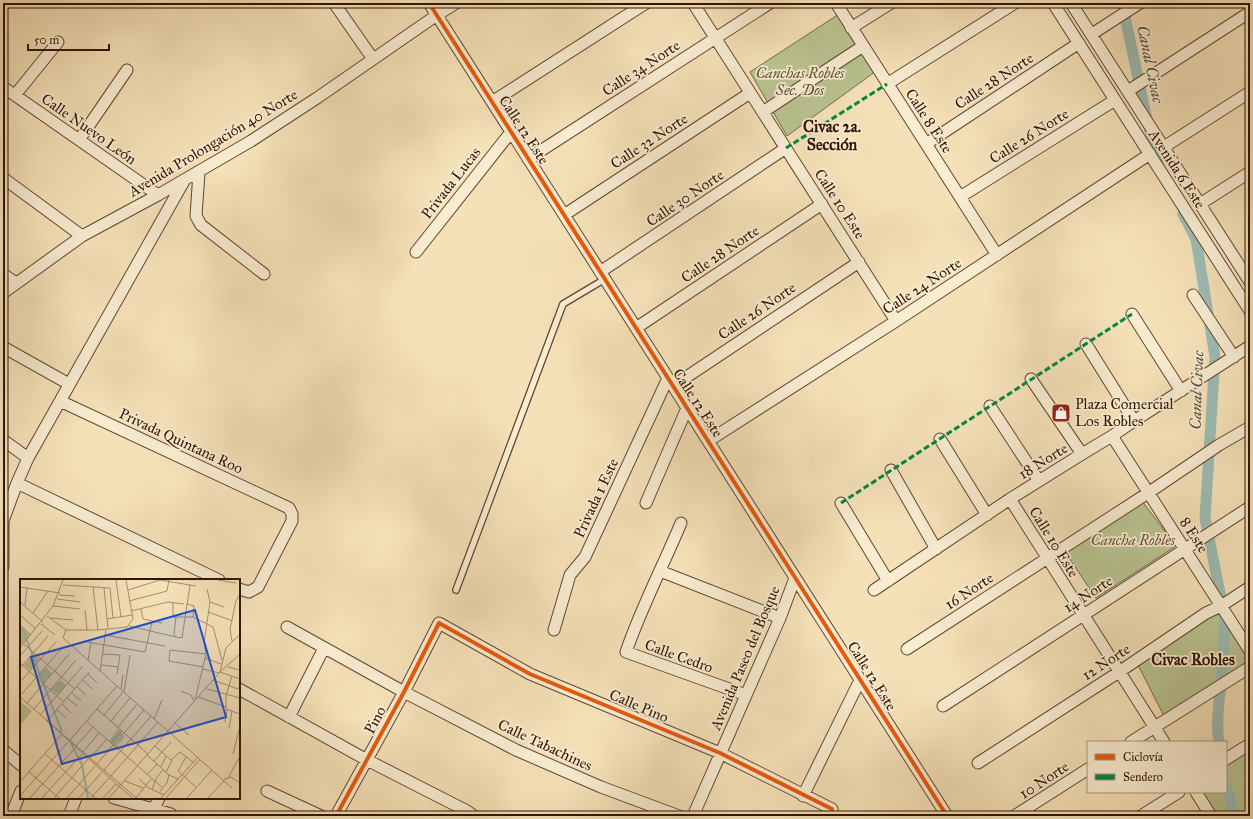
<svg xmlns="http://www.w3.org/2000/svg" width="1253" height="819" viewBox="0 0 1253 819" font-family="'IM FELL Great Primer',serif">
<rect width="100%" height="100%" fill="#f5e1b8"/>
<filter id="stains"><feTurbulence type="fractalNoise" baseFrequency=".005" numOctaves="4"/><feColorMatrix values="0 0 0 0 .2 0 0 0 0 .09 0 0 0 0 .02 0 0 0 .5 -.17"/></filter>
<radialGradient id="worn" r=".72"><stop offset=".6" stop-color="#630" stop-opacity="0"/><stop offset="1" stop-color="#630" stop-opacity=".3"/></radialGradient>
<path fill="#b9c391" stroke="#756b49" d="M839,14L876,71L787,136L750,72Z
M1142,501L1176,546L1096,598L1065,552Z
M1220,609L1249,660L1226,680L1165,718L1138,665Z
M1250,751V816H1225L1207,808L1198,792H1226V765Z"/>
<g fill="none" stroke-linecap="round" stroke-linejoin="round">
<path stroke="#9dbcb5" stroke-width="11" d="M1122,3L1146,115L1159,167
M1183,214L1196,239L1215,357L1205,518L1223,608L1225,613C1224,631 1224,649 1222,667C1221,689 1215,721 1219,742
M1226,784L1234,816"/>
<defs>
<path id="lane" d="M456,590L563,304L605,279"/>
<path id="street" d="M334,3L373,59
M429,3L947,816
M693,3L896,321
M836,3L997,255
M1053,3L1250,311
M1071,3L1250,282
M851,28L891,3
M1092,34L1140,3
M887,84L1015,3
M3,87L158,195
M1128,91L1250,12
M15,95L58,42
M492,102L646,3
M763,112L863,46
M79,140L127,70
M926,144L1079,43
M1164,147L1250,92
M528,159L770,3
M199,172L196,216L201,225L264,274
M3,178L82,236
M960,197L1115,100
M1200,204L1250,172
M564,215L750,93
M416,252L511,132
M600,272L786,148
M3,274L16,283
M3,293L82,236L158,195L251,141L317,98L437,15L456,3
M1193,295L1234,357
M1132,314L1181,391
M636,328L822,204
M1086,344L1134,421
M3,347L69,384
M1031,379L1082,454
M673,386L859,262
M60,401L289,508L292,514V521L258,587L249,592L239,589
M990,406L1039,481
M1112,436L1250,651
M940,439L987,515
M3,440L28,458
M708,441L896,321L1150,154
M891,470L936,549
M17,483L219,580
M1010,499L1164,742
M646,503L687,408
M841,503L888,581
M681,523C663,566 641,608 626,652L746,695
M3,567V521L17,483L28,458L184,181
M660,571L780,618
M874,590L1010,499L1082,454L1112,436L1134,421L1250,346
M287,627L404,692L516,750L601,787L679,816
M554,630L570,575L585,557L668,378
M907,649L1148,493L1219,445L1250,427
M239,689L367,760L467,811L474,816
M943,706L1250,507
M289,717L324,648
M1131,742L1250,667
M3,750L21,765
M1226,759L1250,744
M978,763L1119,672L1206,613L1221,606L1250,587
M267,791L321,816
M1196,792L1211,816
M803,796L860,680
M114,798L171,814L172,816
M154,809L159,798
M1016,815L1088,769
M11,816L21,791
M69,816L76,798
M336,816L404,692L439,623L530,674L720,753L832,809
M693,816L780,618L795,578
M1141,816L1179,792"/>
</defs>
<use href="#lane" stroke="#62462f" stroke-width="8"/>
<use href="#street" stroke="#62462f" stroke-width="13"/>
<use href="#lane" stroke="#f8ecd1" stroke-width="5.5"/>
<use href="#street" stroke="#f8ecd1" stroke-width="11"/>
<path stroke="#00873e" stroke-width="3" stroke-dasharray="6 3" stroke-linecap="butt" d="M786,148L887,84
M841,503L1132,314"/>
<defs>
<path id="cycleway" d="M429,3L947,816
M336,816L404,692L439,623L530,674L720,753L832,809"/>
</defs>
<use href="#cycleway" stroke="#f8ecd1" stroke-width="6"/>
<use href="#cycleway" stroke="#e8590c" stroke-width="4"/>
</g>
<defs>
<symbol id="shop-square" viewBox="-11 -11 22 22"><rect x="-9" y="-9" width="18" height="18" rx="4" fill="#8f2418" stroke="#f8ecd1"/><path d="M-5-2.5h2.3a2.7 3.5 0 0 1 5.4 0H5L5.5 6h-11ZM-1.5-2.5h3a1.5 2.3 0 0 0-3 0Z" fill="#fff"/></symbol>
</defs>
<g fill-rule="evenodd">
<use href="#shop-square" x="1050" y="402" width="22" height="22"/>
</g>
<g text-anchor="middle" stroke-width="3.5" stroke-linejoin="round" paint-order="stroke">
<g font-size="15" fill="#311301" stroke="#f8ecd1">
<text transform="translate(641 68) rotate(-33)" y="5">Calle 34 Norte</text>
<text transform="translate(994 81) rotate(-33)" y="5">Calle 28 Norte</text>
<text transform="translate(929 121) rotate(57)" y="5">Calle 8 Este</text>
<text transform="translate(89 129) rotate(35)" y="5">Calle Nuevo León</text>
<text transform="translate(524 130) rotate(57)" y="5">Calle 12 Este</text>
<text transform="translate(1029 136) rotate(-32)" y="5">Calle 26 Norte</text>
<text transform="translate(649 141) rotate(-33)" y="5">Calle 32 Norte</text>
<text transform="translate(213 143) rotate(-31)" y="5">Avenida Prolongación 40 Norte</text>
<text transform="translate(1177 169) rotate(57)" y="5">Avenida 6 Este</text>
<text transform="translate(451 183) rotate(-52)" y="5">Privada Lucas</text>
<text transform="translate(685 198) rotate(-34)" y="5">Calle 30 Norte</text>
<text transform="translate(840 204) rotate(57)" y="5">Calle 10 Este</text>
<text transform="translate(720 254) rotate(-34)" y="5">Calle 28 Norte</text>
<text transform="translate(922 286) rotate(-33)" y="5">Calle 24 Norte</text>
<text transform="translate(757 311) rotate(-34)" y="5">Calle 26 Norte</text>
<text transform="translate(698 403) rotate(57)" y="5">Calle 12 Este</text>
<text transform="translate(181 441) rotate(25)" y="5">Privada Quintana Roo</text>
<text transform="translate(1043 461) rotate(-32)" y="5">18 Norte</text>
<text transform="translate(596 498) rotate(-65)" y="5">Privada 1 Este</text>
<text transform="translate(1194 535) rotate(57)" y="5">8 Este</text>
<text transform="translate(1054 542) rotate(58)" y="5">Calle 10 Este</text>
<text transform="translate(969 591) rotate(-33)" y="5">16 Norte</text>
<text transform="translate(1088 594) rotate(-33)" y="5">14 Norte</text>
<text transform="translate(679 656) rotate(20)" y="5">Calle Cedro</text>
<text transform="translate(745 658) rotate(-67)" y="5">Avenida Paseo del Bosque</text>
<text transform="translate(1106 662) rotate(-33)" y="5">12 Norte</text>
<text transform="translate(872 676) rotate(58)" y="5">Calle 12 Este</text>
<text transform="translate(639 706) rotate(23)" y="5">Calle Pino</text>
<text transform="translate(375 720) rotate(-62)" y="5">Pino</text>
<text transform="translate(545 745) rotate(25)" y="5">Calle Tabachines</text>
<text transform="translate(1044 780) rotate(-33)" y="5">10 Norte</text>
</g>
<g font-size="15" font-style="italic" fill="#615133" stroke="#f8ecd1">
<text x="800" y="78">Canchas Robles<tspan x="800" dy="17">Sec. Dos</tspan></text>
<text x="1133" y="545">Cancha Robles</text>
</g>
<g font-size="15" fill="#311301" stroke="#f8ecd1" text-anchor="start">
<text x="1075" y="409">Plaza Comercial<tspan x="1075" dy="17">Los Robles</tspan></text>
</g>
<g font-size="16" font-style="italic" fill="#574e40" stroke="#f8ecd1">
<text transform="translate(1151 64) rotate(78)" y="6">Canal Civac</text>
<text transform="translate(1196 390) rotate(-88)" y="6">Canal Civac</text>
</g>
<g font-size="16" font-weight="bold" fill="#311301" stroke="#f8ecd1">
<text x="832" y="132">Civac 2a.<tspan x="832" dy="18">Sección</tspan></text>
<text x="1193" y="665">Civac Robles</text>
</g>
</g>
<g transform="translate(20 579)">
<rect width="220" height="220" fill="#f5e1b8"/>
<path d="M1,48L10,56L1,66L0,49ZM12,76L20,80L10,91L4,86ZM26,88L32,94L23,104L18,98ZM40,101L46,106L38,115L31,111ZM0,122L12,132L0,146ZM98,150L105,157L96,168L89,162Z" fill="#b9c391"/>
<path fill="none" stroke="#9dbcb5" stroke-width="2" d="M2,49L42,153M51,164L62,186L68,219"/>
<path fill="none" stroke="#a78f6f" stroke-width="1" d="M96,1L101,38M198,1L216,4M43,6L90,9L93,39M0,8L40,14M73,8L78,51M84,9L88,50M108,11L140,1L176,7M39,16L55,17M37,20L60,23M109,22L147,12L149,1M0,23L23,43M190,23L204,28M153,24V38H173L193,48L202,81M167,25L174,27L173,38M5,26L7,9M33,27L60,30M121,30L123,40L142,44M65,31L67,52M111,32L148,23L164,25M188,33L213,42M13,34L28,12M0,36L16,50M27,37L46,51H78L107,48L113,40L106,1M156,38L154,55L156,58L162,59L170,6M30,39L53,41M87,40L112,36M21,45L35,56M0,46L11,56M109,47L156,58M46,51L43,59L212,209M220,55L206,69L200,93L220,100M85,56L145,67M212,62L210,50L216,22L220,15M67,63L125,73L132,43M4,65L55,110M0,69L33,27L43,1M82,75L100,76L97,95M0,77L22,52M185,79L201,85M68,81L71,64M0,84L44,123M81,86L98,88M183,88L149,82L150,71L186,75M208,88L220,91M0,89L28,57M183,90L199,94M80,92L86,51M68,95L77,104M212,97L206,117V130L220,135M63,101L72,110M193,101L218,110L220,106M0,103L36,63M57,108L66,116M101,110L103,96M187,110L220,119M161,112L171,116L174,122M104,113L110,76M52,114L61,122M0,117L42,69M0,118L116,219M178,118L206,128M47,119L57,127M175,121L186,75L184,64L190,23L187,10M7,124L49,75M42,125L51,134M14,130L56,81M77,130L128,175M37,131L46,139M20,136L63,87M84,136L103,113M134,140L142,121M26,141L112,219M27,142L69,93M66,142L143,209M91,142L110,119M205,143L207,131M155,144L169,156M98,148L117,125M209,149L212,132M104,154L124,131M50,161L97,107M91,164L102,152M56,167L73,148M135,167L152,182L146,193M63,173L79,154M25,175L75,219M213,175L220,147M127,176L149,196L158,200M166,178L158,192L176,208M70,179L87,160M151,181L160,173L173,183M134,182L151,163M77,185L93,166M141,188L146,177M84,191L131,137M9,193L39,219M127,196L137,185M91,197L138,143M208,199L219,179L218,182M119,200L129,209L144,216M203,201L211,198L220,204M105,202L123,209M0,203L41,156M132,210L137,198L143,191M140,212L147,204L149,196M3,219L0,217L48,163M10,219L55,169M22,219L62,175M34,219L68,180M47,219L75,187M59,219L82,193M71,219L89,199M83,219L96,205M89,219L200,93L220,75M116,219L131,200M141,219L178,178M146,219L180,180M167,219L192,191M188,219L204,202"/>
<path fill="#1d4ed8" fill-opacity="0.15" stroke="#1d4ed8" stroke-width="2" d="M175,31L206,138L42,185L11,78Z"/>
<rect width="220" height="220" fill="none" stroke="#311301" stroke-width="2"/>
</g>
<rect width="1253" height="819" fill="none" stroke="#f5e1b8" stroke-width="16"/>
<rect x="4" y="4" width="1245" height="811" fill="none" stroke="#311301" stroke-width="2"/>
<rect x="8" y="8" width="1237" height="803" fill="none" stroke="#311301"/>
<rect x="1087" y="741" width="140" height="52" fill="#f8ecd1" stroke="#a8957e"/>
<rect x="1095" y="754" width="20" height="6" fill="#e8590c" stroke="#a8957e"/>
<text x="1123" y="761" font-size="12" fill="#311301">Ciclovía</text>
<rect x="1095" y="774" width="20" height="6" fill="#00873e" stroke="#a8957e"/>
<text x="1123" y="781" font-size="12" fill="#311301">Sendero</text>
<path d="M28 44v6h81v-6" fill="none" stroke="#311301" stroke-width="2"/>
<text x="34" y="44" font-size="12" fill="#311301" stroke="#f8ecd1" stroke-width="3" paint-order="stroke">50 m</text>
<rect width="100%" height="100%" filter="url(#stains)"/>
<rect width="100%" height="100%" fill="url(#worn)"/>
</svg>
